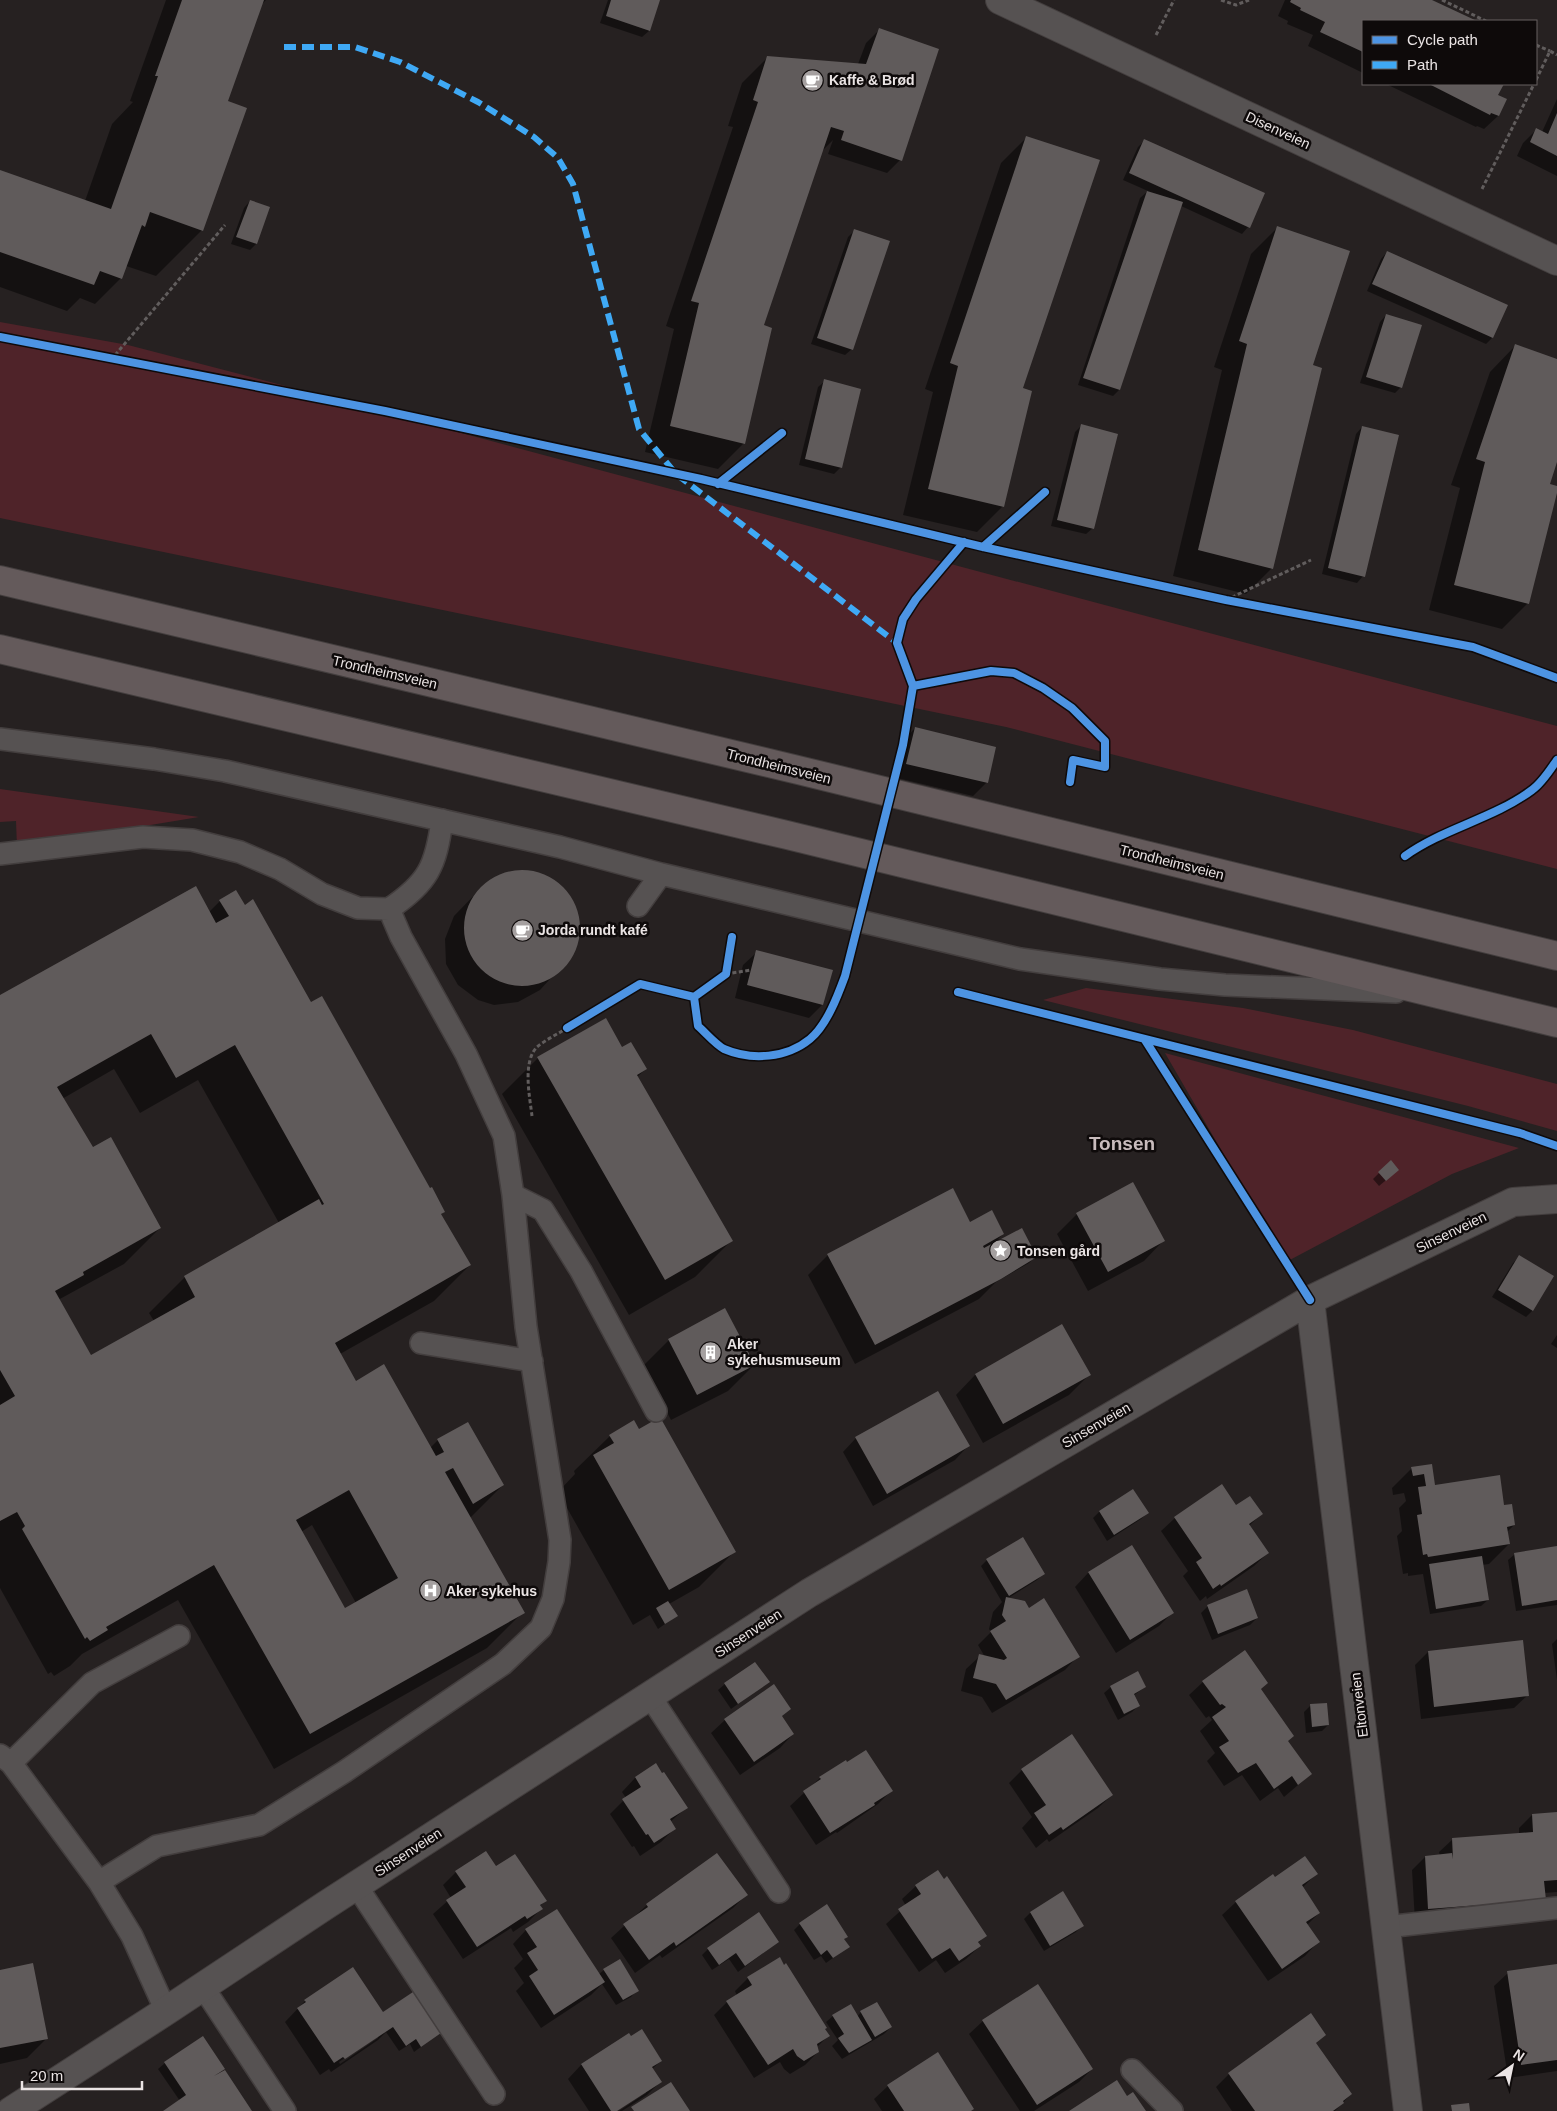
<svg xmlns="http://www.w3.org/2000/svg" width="1557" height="2111" viewBox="0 0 1557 2111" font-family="Helvetica,sans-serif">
<rect width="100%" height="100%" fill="#262121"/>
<path fill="#4f2329" d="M0,322L128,345L259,379L1557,726V869L1006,727L0,518Z
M0,789L199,817L17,847L16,821L0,822Z
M1086,988L1243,1008L1353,1030L1557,1084V1131L1468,1106L1043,1000Z
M1165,1053L1519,1148L1452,1174L1286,1262Z"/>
<path fill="#0007" fill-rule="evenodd" d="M166,0H266L261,5L226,102L202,230L156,276L126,266L121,278L95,304L80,298L67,311L0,287V171L85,201L112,124L133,102L130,101Z
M608,0H659L649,31L642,37L600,23Z
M1285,0H1429L1473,21H1363V73L1308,46L1313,35L1287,24L1288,21L1278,16Z
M879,30L900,160L887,173L828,154L833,140L821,152L762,326L744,443L718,469L645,452L674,329L666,326L733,127L728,126L742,83L768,57L858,64L866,43Z
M1386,84H1503L1497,96L1505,100L1498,116L1484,129L1477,126L1476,127Z
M1557,99V176L1517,156L1523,143L1536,130L1542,132Z
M1027,137L1022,389L1003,506L977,532L903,515L933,392L925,389L1001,163Z
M1145,140L1248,227L1242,234L1181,206L1119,390L1113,396L1078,385L1140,198L1148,191L1123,180L1138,147Z
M250,201L269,208L256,244L250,250L231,244L244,208Z
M1277,228L1311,366L1272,568L1246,594L1173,576L1222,370L1214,367L1251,254Z
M855,230L852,349L845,355L811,344L848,237Z
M1387,252L1492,338L1486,344L1367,291L1381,259Z
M1386,315L1401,387L1395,393L1360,383L1380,322Z
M1515,346L1557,360V458L1548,485L1557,488L1528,603L1502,629L1429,610L1460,488L1451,485L1490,372Z
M825,381L841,467L834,474L799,465L818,387Z
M1081,426L1093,528L1086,534L1051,526L1075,432Z
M1362,427L1363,576L1357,583L1322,574L1356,434Z
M915,728L987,782L973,796L893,777L902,742Z
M525,871L548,878L567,894L575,908L578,933L571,956L540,990L518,1002L494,1005L478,1000L458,985L446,964L445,939L454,916L486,883L508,873Z
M220,901L310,1003L444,1212L440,1215L470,1265L434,1301L340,1354L355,1383L430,1448L438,1440L503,1485L470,1518L523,1612L487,1648L274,1769L178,1600L82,1654L70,1666L54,1676L51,1672L48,1674L0,1588V997L209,912ZM114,1069L140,1113L198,1080L279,1223L185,1277L149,1313L154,1321L90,1356L58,1300L124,1264L160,1228L92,1149L62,1099ZM312,1525L356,1603L345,1609L301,1532Z
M757,952L822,1005L809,1018L735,998L743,965Z
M605,1019L622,1049L646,1069L637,1077L731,1241L695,1277L629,1315L502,1094L538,1058Z
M1379,1173L1391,1176L1379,1186L1373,1179Z
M1077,1214L1163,1241L1144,1261L1088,1291L1057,1234Z
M970,1224L1003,1234L993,1244L1035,1257L1029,1263L996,1282L979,1299L855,1364L808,1275L828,1255Z
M1520,1256L1553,1276L1532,1311L1526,1317L1492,1297L1513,1263Z
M1061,1326L1089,1375L1069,1395L983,1443L956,1395L975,1375Z
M1557,1335V1348L1551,1344Z
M669,1340L754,1365L728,1391L671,1420L643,1366Z
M610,1436L735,1551L699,1587L669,1604L676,1616L658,1629L650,1615L633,1625L558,1492L575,1474L574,1471Z
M856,1438L968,1446L955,1460L873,1506L843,1452Z
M1431,1465L1434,1486L1503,1506L1514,1525L1507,1532L1509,1544L1489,1564L1482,1565L1488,1600L1481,1606L1430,1614L1423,1574L1408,1576V1573L1403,1574L1397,1536L1402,1531L1399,1508L1406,1501L1404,1493L1393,1495L1392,1488L1412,1468Z
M1133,1490L1147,1513L1141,1519L1107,1541L1093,1518L1099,1512Z
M1236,1506L1261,1514L1249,1526L1268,1553L1254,1566L1207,1599L1206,1596L1200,1601L1183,1576L1188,1571L1161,1531L1175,1518Z
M1131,1547L1172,1613L1159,1626L1116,1653L1075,1587L1088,1573Z
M1515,1554H1557V1605L1516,1611L1508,1560Z
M987,1560L1043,1574L1037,1580L1007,1599L1028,1609L1078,1656L1065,1670L992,1713L982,1697L961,1691L966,1669L980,1656L985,1657L978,1645L991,1632L989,1629L993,1612L1002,1602L981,1566Z
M1208,1606L1257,1618L1250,1625L1212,1640L1201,1613Z
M1557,1639V1680L1552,1644Z
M1428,1652L1528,1695L1514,1708L1421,1719L1415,1665Z
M768,1682L731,1709L718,1690L725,1684Z
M1203,1682L1267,1683L1260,1690L1287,1741L1311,1774L1284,1797L1278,1788L1260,1801L1242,1775L1224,1786L1207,1761L1215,1753L1200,1731L1212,1720L1209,1716L1206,1718L1189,1695Z
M1111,1687H1145L1133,1696L1138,1706L1132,1712L1118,1720L1104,1693Z
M1326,1705L1328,1725L1322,1731L1306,1733L1304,1712L1310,1706Z
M790,1709L781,1717L793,1734L780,1748L740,1775L711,1733L725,1720Z
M656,1765L686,1808L670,1822L674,1829L661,1842L640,1856L634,1846L632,1847L610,1814L626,1798L622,1792L635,1778Z
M1022,1770L1112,1795L1098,1808L1049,1842L1047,1839L1036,1848L1022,1828L1032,1817L1009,1783Z
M820,1778L892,1790L878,1804L837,1833L836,1832L816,1845L790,1806Z
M1557,1813V1892L1544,1893V1899L1415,1922L1412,1870L1425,1857L1440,1856L1439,1852L1453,1839L1519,1834V1828L1532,1815Z
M496,1868L545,1901L540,1906L541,1909L528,1922L513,1932L511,1928L463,1959L433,1914L451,1898L443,1885L456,1872Z
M937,1871L985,1936L978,1943L980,1946L966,1959L945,1973L936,1960L919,1972L886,1924L906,1906L902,1899L916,1886Z
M1316,1874L1302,1888L1319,1913L1307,1925L1318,1942L1305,1956L1268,1981L1222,1915L1236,1902L1275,1879Z
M746,1895L733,1908L662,1958L660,1955L635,1973L611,1938L647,1905Z
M557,1910L599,1974L604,1970L637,1990L631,1997L616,2005L602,1984L591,1995L541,2028L516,1991L524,1983L514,1968L523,1959L513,1944L526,1930Z
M1030,1913L1082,1925L1076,1932L1044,1951L1024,1919Z
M800,1924L848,1947L826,1963L821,1956L814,1960L794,1930Z
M778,1942L738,1972L729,1959L712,1970L702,1955L708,1949Z
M1557,1966V2071L1508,2078L1494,1986L1508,1973Z
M352,1969L383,2014L435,2027L440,2033L414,2052L410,2044L399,2051L386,2032L378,2040L331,2072L329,2069L320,2075L285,2022L305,2001ZM378,2035V2038L340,2064L339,2062Z
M0,1971L47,2038L27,2058L0,2064Z
M748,1978L824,2030L828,2036L817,2047L818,2052L805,2065L790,2074L784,2069L780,2062L754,2078L714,2015L727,2002L737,1996L735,1991Z
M1037,1986L1092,2069L1079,2082L1034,2111H1020L969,2034L983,2021Z
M861,2012L891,2027L884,2034L842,2059L832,2046L838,2040L826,2022L833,2016L857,2017Z
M629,2035L661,2061L652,2069L660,2082L647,2095L622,2111H619L646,2093V2090L614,2111H589L568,2079L581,2065Z
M1325,2035L1315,2044L1351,2094L1335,2111H1232L1216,2087L1229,2074Z
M165,2063L223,2068L217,2075L250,2111H165L180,2101L158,2069Z
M888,2086L970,2111H882L874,2099Z"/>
<path fill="#605b5b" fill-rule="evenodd" d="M182,0H264L228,101L247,108L203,231L150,212L145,227L142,225L122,279L100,271L94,285L0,252V170L111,209L158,76H155Z
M611,0H660L650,31L606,16Z
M1291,0H1432L1477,21H1363V52L1320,32L1325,22L1300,10L1301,8L1290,2Z
M879,28L939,49L902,161L841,140L844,131L831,127L764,325L772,328L745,444L670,426L699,303L691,301L758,102L753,100L767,56L866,64Z
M1429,84H1504L1498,95L1507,99L1499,116L1491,113L1490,115Z
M1557,113V156L1530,142L1536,128L1548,134Z
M1026,136L1100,160L1023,388L1032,391L1004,507L928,489L958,366L950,363Z
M1144,139L1265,193L1250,228L1129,173Z
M1147,191L1183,202L1120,390L1083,378Z
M250,200L270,207L257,244L236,237Z
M1277,226L1350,251L1313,365L1322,368L1273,569L1198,550L1247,344L1239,341Z
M854,229L890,241L853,350L817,338Z
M1387,251L1508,305L1493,338L1372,284Z
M1386,314L1422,325L1402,388L1366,377Z
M1515,344L1557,359V462L1550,484L1557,486V493L1529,604L1454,585L1485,462L1476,459Z
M824,379L861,389L842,468L805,459Z
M1081,424L1118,434L1094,529L1057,520Z
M1362,426L1399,435L1365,577L1328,568Z
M915,727L996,747L988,783L906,764Z
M464 928a58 58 0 1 1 116 0a58 58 0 1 1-116 0Z
M196,886L216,923L229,916L219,900L236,890L245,905L253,899L311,1002L322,996L430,1188L432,1187L445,1212L441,1214L471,1265L335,1343L356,1381L384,1364L436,1456L444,1452L437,1439L468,1422L504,1485L473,1504L453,1468L445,1472L525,1613L310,1734L214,1565L106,1627L108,1630L90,1641L87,1637L85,1639L22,1529L25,1526L17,1512L0,1521V1405L15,1396L0,1370V995ZM151,1034L176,1078L235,1045L324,1204L322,1205L319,1199L184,1276L195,1297L91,1355L55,1291L84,1275L83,1272L161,1228L111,1137L93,1147L57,1087ZM349,1490L398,1578L345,1608L296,1520Z
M756,950L833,970L823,1005L747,985Z
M606,1018L622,1047L631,1042L647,1069L637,1075L733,1241L665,1280L537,1057Z
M1391,1160L1399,1170L1386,1181L1378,1172Z
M1133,1182L1165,1241L1108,1272L1076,1213Z
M953,1188L970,1222L992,1210L1004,1234L983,1246L984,1248L1022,1228L1037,1257L1001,1279L875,1345L827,1254Z
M1519,1255L1554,1276L1533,1311L1498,1290Z
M725,1308L755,1365L697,1395L668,1339Z
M1062,1324L1091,1375L1003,1424L975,1374Z
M938,1391L970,1446L887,1494L855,1437Z
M660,1417L736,1552L669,1590L593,1455L614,1443L609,1435L634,1420L639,1429Z
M1432,1464L1435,1485L1500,1475L1504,1505L1512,1504L1515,1525L1507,1527L1510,1544L1428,1557L1427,1554L1423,1555L1417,1515L1422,1514L1418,1487L1426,1486L1424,1474L1413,1476L1411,1467Z
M1222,1484L1236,1505L1250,1496L1263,1514L1249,1524L1269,1553L1221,1586L1220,1584L1213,1589L1196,1562L1202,1558L1174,1517Z
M1133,1489L1149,1513L1114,1535L1099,1511Z
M1023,1537L1045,1574L1009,1596L986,1559Z
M1132,1545L1174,1613L1130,1640L1088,1572Z
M1557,1546V1600L1522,1606L1514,1553Z
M1482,1556L1489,1600L1436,1609L1429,1564Z
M1247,1589L1258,1618L1218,1634L1207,1605Z
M1006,1597L1025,1601L1029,1608L1044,1598L1080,1657L1006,1700L996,1684L973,1678L979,1654L1004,1660L1007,1658L990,1631L1006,1621L1002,1615Z
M668,1601L678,1616L665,1624L656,1608Z
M1523,1640L1529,1696L1434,1707L1428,1651Z
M1245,1650L1268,1683L1261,1689L1294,1736L1288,1741L1312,1774L1298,1785L1292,1776L1274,1789L1256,1763L1238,1773L1219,1747L1229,1741L1212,1717L1226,1707L1222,1704L1220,1705L1202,1681Z
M755,1662L770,1682L738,1704L724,1683Z
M1138,1671L1146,1687L1134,1694L1140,1706L1124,1714L1110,1686Z
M774,1684L791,1709L782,1716L794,1734L754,1762L724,1719Z
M1327,1703L1329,1725L1312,1727L1310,1704Z
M1072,1734L1113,1795L1063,1830L1061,1827L1049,1835L1034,1813L1046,1805L1021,1769Z
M866,1750L893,1791L874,1803L875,1805L830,1833L803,1791L821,1779L819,1777L846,1760L847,1762Z
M656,1763L662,1773L664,1772L688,1808L670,1819L676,1829L654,1843L648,1834L646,1835L622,1799L641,1787L635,1777Z
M1557,1812V1880L1544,1881L1546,1900L1428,1909L1425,1856L1452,1853L1453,1859L1452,1838L1533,1832L1532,1814Z
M486,1851L496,1866L515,1854L547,1901L540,1905L543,1909L527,1919L525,1916L477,1947L446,1900L466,1887L455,1871Z
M717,1853L748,1895L676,1946L674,1942L649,1960L623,1924L648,1907L646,1904Z
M1305,1856L1318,1874L1302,1885L1320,1913L1306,1922L1320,1942L1282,1969L1235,1901L1273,1874L1275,1877Z
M938,1870L944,1879L947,1876L987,1936L978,1942L981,1946L959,1961L950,1948L932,1959L898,1909L921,1894L915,1885Z
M1063,1891L1084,1926L1050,1946L1030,1912Z
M827,1904L848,1937L844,1939L850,1947L833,1958L827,1950L821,1955L799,1923Z
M557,1909L605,1982L554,2015L529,1976L538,1970L527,1953L537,1947L525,1929Z
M759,1912L779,1942L745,1966L736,1953L719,1965L707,1948Z
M780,1957L784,1965L786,1963L827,2028L825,2029L830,2036L817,2044L819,2052L804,2061L797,2056L793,2049L768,2065L726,2001L752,1985L747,1977Z
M620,1959L639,1991L623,2000L603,1969Z
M33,1963L48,2039L0,2048V1970Z
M1557,1964V2060L1521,2065L1507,1971Z
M353,1967L383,2012L416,1990L439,2024L436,2026L441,2033L421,2047L416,2039L406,2046L393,2027L345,2059L343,2057L334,2063L297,2008L306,2002L304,2000Z
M1038,1984L1093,2069L1037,2105L982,2020Z
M877,2002L892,2027L875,2037L860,2011Z
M851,2004L872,2040L849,2053L838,2038L844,2034L832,2015Z
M1311,2013L1326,2035L1316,2043L1352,2094L1343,2101L1344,2103L1333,2111H1255L1228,2073Z
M642,2029L662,2061L652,2067L662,2082L617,2111H611L581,2064L629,2033L631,2036Z
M203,2036L225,2069L214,2076L225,2070L252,2111H163L186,2095L164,2062Z
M938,2052L974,2109L971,2111H904L887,2085Z
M1117,2080L1127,2096L1133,2092L1146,2111H1069Z
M671,2082L690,2111H634L631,2107Z
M1469,2103L1470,2111H1452L1451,2105Z"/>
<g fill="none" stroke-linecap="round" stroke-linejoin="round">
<defs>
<path id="service" d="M0,739L154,759L225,771L560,847L661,874L1020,959L1160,979L1225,985L1396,992
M0,854L143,837L192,840L240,852L280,869L322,894L358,908L389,909
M638,906L661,874
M389,909C428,883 436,866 442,820
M513,1195L543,1210L581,1271L656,1411
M421,1343L532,1361
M650,1696L779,1892
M0,1755L11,1763L99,1882
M11,1763L92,1683L179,1636
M356,1885L494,2094
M1386,1927L1557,1908
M203,1987L285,2111
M166,2011L132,1936L99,1882L157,1846L259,1825L344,1772L503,1664L541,1628L553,1599L559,1562L560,1540L526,1327L513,1195L504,1136L466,1054L401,937L389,909
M1132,2070L1172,2111"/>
<path id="minor" d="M1000,0L1557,261
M1310,1300L1408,2111
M11,2111L166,2011L326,1905L809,1593L1310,1300L1513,1202L1557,1199"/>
<path id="trunk" d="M0,580L798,770L1557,956
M0,649L787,835L1557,1023"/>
</defs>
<use href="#service" stroke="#433e3e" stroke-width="24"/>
<use href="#minor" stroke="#433e3e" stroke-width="30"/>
<use href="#trunk" stroke="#433e3e" stroke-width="30"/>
<path stroke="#615d5d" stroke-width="3" stroke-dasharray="4 2.5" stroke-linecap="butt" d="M1221,0L1236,5L1249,0
M1442,0L1486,21
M1156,35L1174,0
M1536,45L1550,51
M1536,80L1550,51L1557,55
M1482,189L1534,84
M111,360L225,225
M1226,600L1311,560
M726,974L751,970
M532,1116C530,1098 522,1062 537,1047C545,1040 558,1034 567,1028"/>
<use href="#service" stroke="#565252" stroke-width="21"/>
<use href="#minor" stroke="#565252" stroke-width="28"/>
<use href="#trunk" stroke="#645a5b" stroke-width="28"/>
<path stroke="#3fa9f5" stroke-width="6" stroke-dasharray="12 6" stroke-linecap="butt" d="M284,47H355L400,62L478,102L534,137L558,158L573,184L639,429L676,474L897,643"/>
<defs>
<path id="cycleway" d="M0,337L385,411L701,479L983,547L1226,600L1473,647L1557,678
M718,484L782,433
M983,547L1045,492
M913,686L991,671L1014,673L1043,688L1072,708L1105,741V767L1073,760L1070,782
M1405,856C1444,828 1493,819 1532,790C1542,783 1550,770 1557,760
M732,937L726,974L694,997L698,1026C706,1033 715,1044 724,1049C752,1061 787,1058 810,1039C827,1025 838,995 845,976L903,745L913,686L897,643L903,619L916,599L964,542
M958,992L1520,1133L1557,1146
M567,1028L640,984L694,997
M1145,1040L1310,1300"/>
</defs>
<use href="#cycleway" stroke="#0e0a0a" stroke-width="11"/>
<use href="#cycleway" stroke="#4d94e3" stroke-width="8"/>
</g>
<defs>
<symbol id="cafe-disc" viewBox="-11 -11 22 22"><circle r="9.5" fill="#a5a0a0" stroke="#0e0a0a"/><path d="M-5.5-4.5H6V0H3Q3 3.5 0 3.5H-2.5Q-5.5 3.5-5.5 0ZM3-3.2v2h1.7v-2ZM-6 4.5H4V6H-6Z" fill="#fff"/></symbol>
<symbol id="sight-disc" viewBox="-11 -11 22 22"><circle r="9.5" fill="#a5a0a0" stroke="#0e0a0a"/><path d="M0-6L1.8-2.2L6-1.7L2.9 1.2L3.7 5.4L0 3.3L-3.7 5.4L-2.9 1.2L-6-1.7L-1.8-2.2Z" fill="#fff"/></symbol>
<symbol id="building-disc" viewBox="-11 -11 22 22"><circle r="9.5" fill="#a5a0a0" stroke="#0e0a0a"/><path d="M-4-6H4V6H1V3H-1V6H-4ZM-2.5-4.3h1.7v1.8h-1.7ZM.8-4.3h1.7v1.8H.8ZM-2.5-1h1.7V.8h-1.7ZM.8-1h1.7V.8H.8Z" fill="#fff"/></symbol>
<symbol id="hospital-disc" viewBox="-11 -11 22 22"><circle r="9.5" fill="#a5a0a0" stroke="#0e0a0a"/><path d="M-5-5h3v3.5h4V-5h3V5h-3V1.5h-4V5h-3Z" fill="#fff"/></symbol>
</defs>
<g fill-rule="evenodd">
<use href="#cafe-disc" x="800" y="68" width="25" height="25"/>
<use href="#cafe-disc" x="510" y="918" width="25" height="25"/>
<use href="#sight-disc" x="988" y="1238" width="25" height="25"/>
<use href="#building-disc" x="698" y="1340" width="25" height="25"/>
<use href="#hospital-disc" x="418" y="1578" width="25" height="25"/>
</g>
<g text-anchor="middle" stroke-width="5" stroke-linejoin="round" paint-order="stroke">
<g font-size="14" font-weight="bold" fill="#eae4e4" stroke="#0e0a0a" text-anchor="start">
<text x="829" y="85">Kaffe &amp; Brød</text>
<text x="538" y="935">Jorda rundt kafé</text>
<text x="1017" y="1256">Tonsen gård</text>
<text x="727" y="1349">Aker<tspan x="727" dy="16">sykehusmuseum</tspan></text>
<text x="446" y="1596">Aker sykehus</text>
</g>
<g font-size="14" fill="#eae4e4" stroke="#0e0a0a">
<text transform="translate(1278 130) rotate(25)" y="5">Disenveien</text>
<text transform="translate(385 672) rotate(13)" y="5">Trondheimsveien</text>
<text transform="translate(779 766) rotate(14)" y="5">Trondheimsveien</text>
<text transform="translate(1172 862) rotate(14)" y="5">Trondheimsveien</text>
<text transform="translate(1451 1232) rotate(-26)" y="5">Sinsenveien</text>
<text transform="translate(1096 1425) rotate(-30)" y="5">Sinsenveien</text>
<text transform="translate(748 1633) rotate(-33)" y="5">Sinsenveien</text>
<text transform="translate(1359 1705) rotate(-97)" y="5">Eltonveien</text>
<text transform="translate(408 1852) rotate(-33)" y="5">Sinsenveien</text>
</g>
<g font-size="19" font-weight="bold" fill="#c8bbbc" stroke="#0e0a0a">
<text x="1122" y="1150">Tonsen</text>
</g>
</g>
<rect x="1362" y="20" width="175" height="65" fill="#0e0a0a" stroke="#666161"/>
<rect x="1372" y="36" width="25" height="8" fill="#4d94e3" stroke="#666161"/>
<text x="1407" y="45" font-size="15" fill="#eae4e4">Cycle path</text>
<rect x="1372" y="61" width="25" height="8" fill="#3fa9f5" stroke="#666161"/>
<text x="1407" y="70" font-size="15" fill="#eae4e4">Path</text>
<g transform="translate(1512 2066) rotate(33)" stroke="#0e0a0a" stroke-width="4" paint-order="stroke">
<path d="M0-4L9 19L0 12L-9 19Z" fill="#eae4e4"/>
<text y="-8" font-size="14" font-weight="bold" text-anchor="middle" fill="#eae4e4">N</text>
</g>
<path d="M22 2081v8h120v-8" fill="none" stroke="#eae4e4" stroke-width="2.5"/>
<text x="30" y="2081" font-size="15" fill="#eae4e4" stroke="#0e0a0a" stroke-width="4" paint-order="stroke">20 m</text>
</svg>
